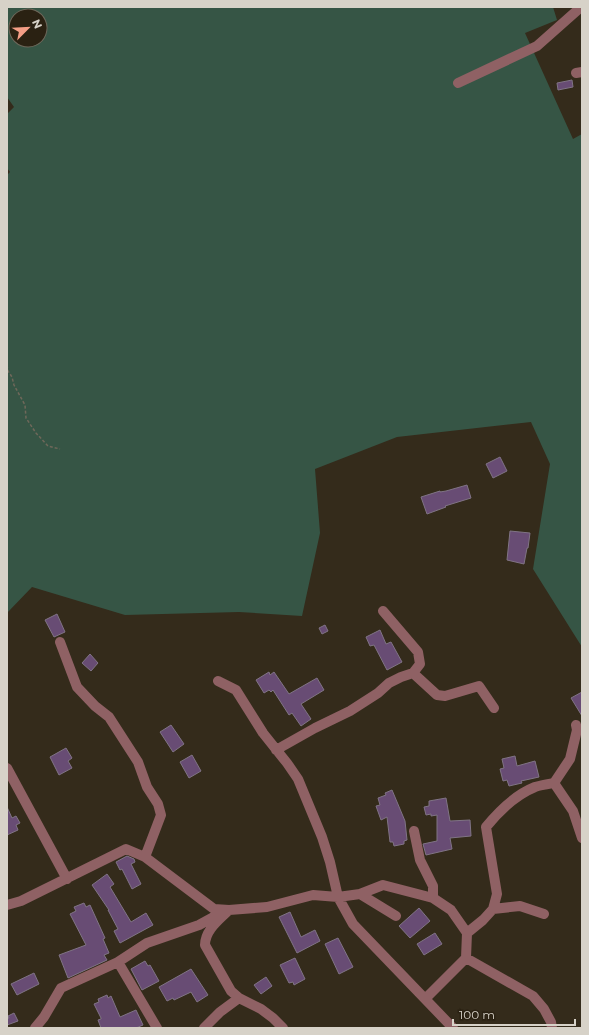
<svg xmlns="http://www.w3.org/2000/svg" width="589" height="1035" viewBox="0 0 589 1035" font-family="Montserrat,sans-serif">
<rect width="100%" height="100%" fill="#342b1b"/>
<path fill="#365545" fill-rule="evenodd" d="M7,7H553L557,20L525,33L573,139L582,134V647L533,569L550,464L531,422L397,437L315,469L320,533L302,616L239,612L125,615L32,587L7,613V175L10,172L7,168V114L14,107L7,97ZM16,16H40V40H16Z"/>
<path fill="#684c74" stroke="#807485" d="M572,80L573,87L558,90L557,83Z
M500,457L507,471L493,478L486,464Z
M467,485L471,498L445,506L446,507L427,514L421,497L440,491V492L446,491Z
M510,531L530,533L528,548H527L524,564L507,560Z
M57,614L65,632L54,637L45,620Z
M325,625L328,631L322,634L319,628Z
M380,630L386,644L391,642L402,662L387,670L374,645L370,646L366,637Z
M90,654L98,663L91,671L82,663Z
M269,672L270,675L274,672L289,694L317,678L324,690L301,704L311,719L301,726L292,713L289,715L273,690L271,692L269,690L264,693L256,680Z
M582,692V716L571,698Z
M171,725L184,744L173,752L160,732Z
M66,748L72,758L68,761L72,768L59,775L50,757Z
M192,755L201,771L189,778L180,762Z
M515,756L517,766L535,761L539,777L521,781L522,783L509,786L507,780L503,781L500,769L504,768L502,759Z
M392,790L405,821L407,840L404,841V844L394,846L393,842H390L387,817L381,820L376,806L380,805L378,798L386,795L385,793Z
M446,798L450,821L470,820L471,836L450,838L452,849L426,855L423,844L437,841V815L431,816V814L426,815L424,807L429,806V801Z
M7,807L12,818L16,816L20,823L16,825L18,830L7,835Z
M127,856L134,859L135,862L131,864L141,884L132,889L122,869L120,870L116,862Z
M107,874L114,884L110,887L131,922L146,913L153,925L120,943L114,931L118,929L108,910H109L92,885Z
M84,903L86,907L90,905L105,938L103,939L109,953L104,955L107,960L68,978L59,955L86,945L70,914L76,911L74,907Z
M419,908L430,921L410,938L399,926Z
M290,912L301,937L315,930L320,941L297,953L279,917Z
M435,933L442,944L424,955L417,944Z
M338,938L353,967L339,974L325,944Z
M295,958L305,979L294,985L293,982L289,983L280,965Z
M145,961L148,966L150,965L159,981L142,990L131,969Z
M191,969L208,995L197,1002L191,992L174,1000L173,998L167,1001L159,987Z
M34,973L39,984L17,995L11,984Z
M266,977L272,986L261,994L254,985Z
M107,995L108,998L111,996L120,1017L136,1010L143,1025L136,1028H101L98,1020L101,1019V1018L94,1004L99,1002L98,999Z
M14,1013L18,1021L7,1025V1018H9L8,1016Z"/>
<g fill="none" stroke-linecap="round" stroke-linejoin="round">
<path stroke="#6f685a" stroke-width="1.5" stroke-dasharray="3 2" stroke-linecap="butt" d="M7,365L8,371L12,377L14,385L25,405L26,418L36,433L48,446L60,449"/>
<path stroke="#8f6164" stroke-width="10" d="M576,73L582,72
M458,83L537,46L581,7
M383,611L418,652L420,664L413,673
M60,642L77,687L95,706L109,717L138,762L147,787L158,804L161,815L145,857
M218,681L236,690L263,733L287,763L298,779L322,837L330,862L338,897L353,924L453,1028
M276,750L315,728L350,711L378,693L389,683L401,677L413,673L437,695L445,696L479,686L494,708
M7,768L67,879
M554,783L573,811L582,838
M414,831L420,860L433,886V898
M360,894L396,916
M7,905L21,901L126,849L145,857L214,909L229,910L267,907L313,895L338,897L360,894L383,885L433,898L451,910L467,933L466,958L533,996L544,1009L551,1022L552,1028
M493,909L497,894L486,827C499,811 515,795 535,787C541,785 548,784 554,783L570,759L577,730L576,725
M229,910C219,920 205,930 205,945L231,991L239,998L261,1009L273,1018L283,1028
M467,933L483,920L493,909L520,906L544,914
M118,962L147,943L199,925L221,913
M425,999L466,958
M35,1028L44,1017L61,988L118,962L157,1028
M204,1028L220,1012L239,998"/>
</g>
<rect width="589" height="1035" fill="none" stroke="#d7d2c8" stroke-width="16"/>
<g transform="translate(28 28) rotate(66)"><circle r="19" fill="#2a2112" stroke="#6f685b"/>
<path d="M0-3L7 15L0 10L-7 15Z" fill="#f49e86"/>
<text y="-6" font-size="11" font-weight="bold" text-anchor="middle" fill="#d7d2c8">N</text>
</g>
<path d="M453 1019v6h122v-6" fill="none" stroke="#d7d2c8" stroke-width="2"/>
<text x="459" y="1019" font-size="12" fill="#d7d2c8" stroke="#2a2112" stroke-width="3" paint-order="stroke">100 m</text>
</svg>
